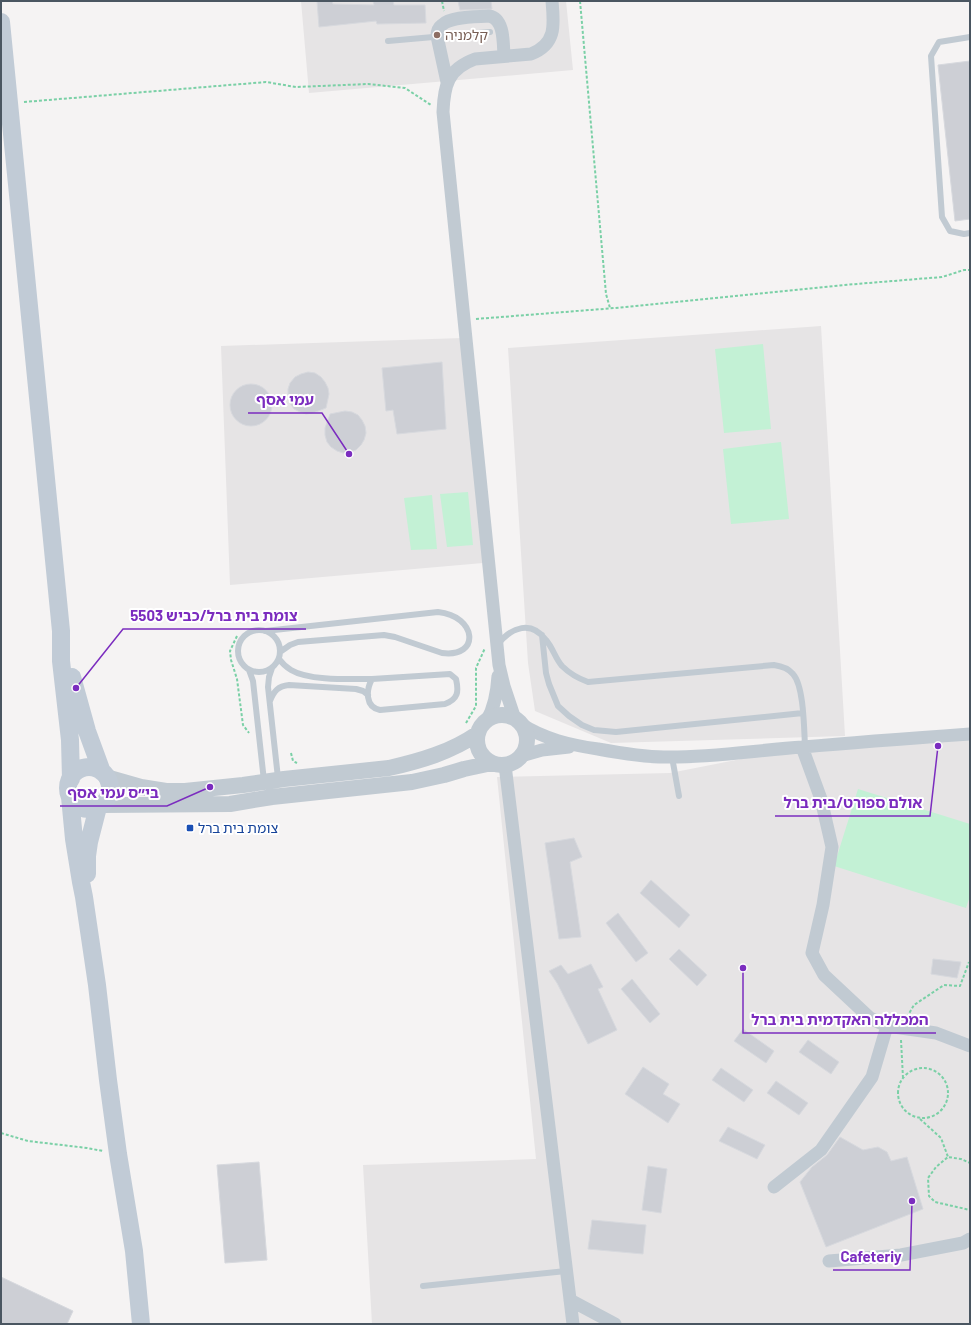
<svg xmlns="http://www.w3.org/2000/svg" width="971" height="1325" viewBox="0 0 971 1325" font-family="Barlow,'Noto Sans Hebrew',sans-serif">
<rect width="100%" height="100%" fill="#f5f3f3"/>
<path fill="#e6e4e5" d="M301,1H566L573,70L309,93Z
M821,326L845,736L611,743L535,711L528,663L508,348Z
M462,338L483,563L230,585L221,346Z
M970,732V1324H372L363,1165L536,1159L497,777L670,773L802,747Z"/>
<path fill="#c3f1d5" d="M763,344L771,429L724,433L715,349Z
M781,442L789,519L731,524L723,449Z
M468,492L473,545L447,547L440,494Z
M432,495L437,549L411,550L404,498Z
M858,789L970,824V896L966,908L834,866Z"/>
<path fill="#cdcfd5" stroke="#d7d9de" d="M317,1H332L333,4L374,5L373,1H393L394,5H425L426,23L377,24L376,21L319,27Z
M458,1H491L492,9L460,10Z
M970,61V219L955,221L938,65Z
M442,362L446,429L397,434L393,410L386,411L382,368Z
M308,372L315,373L321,377L325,382L328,388L329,394L326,408L313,413L306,414L300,412L294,409L290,403L288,396V389L290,383L295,377L301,374Z
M230 405a21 21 0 1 1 42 0a21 21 0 1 1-42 0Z
M345,411L352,412L358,415L362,420L365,426L366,433L364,440L361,445L356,450L350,452L343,453L337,451L331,447L327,442L325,435V428L330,414Z
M574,838L582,857L570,862L581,937L559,939L545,843Z
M651,880L690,915L679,928L640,893Z
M618,913L648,953L636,962L606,923Z
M679,949L707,975L697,986L669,959Z
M933,959L961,962L957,978L931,974Z
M591,964L603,987L598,989L617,1030L588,1044L557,983L549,971L561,965L568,974Z
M632,979L660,1014L650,1023L621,989Z
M743,1029L774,1051L766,1063L734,1041Z
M808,1040L839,1062L831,1074L799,1052Z
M643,1067L669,1084L663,1094L680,1104L668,1123L625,1094Z
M721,1068L753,1090L744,1102L712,1080Z
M776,1081L808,1103L799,1115L767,1093Z
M728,1127L765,1145L757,1159L719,1141Z
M840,1137L863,1150L878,1147L887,1152L891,1161L907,1157L923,1209L826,1247L800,1182L812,1167L827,1155Z
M259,1162L267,1260L225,1263L217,1165Z
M648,1166L667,1169L661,1213L642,1210Z
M592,1220L646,1225L643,1254L588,1249Z
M1,1277L73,1311L67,1324H1Z"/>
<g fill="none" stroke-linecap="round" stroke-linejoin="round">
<path stroke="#7ad0a6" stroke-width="2" stroke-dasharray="3 2" stroke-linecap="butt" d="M442,1L444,11
M580,1L606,294L610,308
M24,102L266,82L296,87L368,84L405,88L431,105
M476,319L615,308L844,285L942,277L964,270H970
M237,636L230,651L231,660L237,679L243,725L249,733
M466,723L476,706V668L485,648
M291,753L293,761L297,763
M907,1017L914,1005L944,985L960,986L969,962
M901,1040L903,1078
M898 1093a25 25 0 1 1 50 0a25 25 0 1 1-50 0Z
M920,1119L941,1138L948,1157
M1,1133L28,1141L87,1148L103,1151
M970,1164V1163L961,1159L948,1157L936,1167L928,1178L929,1196L935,1202L970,1210"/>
<path stroke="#c1cad2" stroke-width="6" d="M970,37L939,42L931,56L942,217L950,231L964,234L970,233
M388,41L490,32
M238 651a21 21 0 1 1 42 0a21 21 0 1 1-42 0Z
M265,631L438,612C477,616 481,658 442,653L395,637L384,635L298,642L290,645L280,652
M542,635L546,673L549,684L558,706L569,716L582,725L594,730L616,732L803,713
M498,644C512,627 531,620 546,640C553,648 555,658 562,666C570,674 577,678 588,682L774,665C781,666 788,668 793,674C804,686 804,729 805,746
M279,659C282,663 286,667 291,670C309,681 351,679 372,679
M272,668L269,677L268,687L278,778
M249,670L253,681L264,781
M450,674L456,679C459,692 458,699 445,704L380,710C365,707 366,690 372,679Z
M270,701C274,691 278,686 289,685L356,689L363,691L368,695
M672,757L679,796
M423,1286L566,1271"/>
<path stroke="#c1cad2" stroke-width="13" d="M447,82L437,36C437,32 438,28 442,25C451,16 477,17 489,16C505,19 503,44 504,56
M515,719L504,686L499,665L443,112C444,85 448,69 475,59L531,54C557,44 554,24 552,1
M487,720C495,706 497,692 498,676
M521,724C544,739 570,745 598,749C620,753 642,757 664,757C710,758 757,750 803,747C859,742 914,738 970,734
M802,747L821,799L832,847L823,905L812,953L824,975L870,1018L887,1026L936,1033L970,1046
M521,756L542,750L569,747
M505,765L573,1324
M774,1187L821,1150L872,1077L887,1026
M829,1261L901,1255L963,1243L970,1239
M570,1300L615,1324"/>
<path stroke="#c1cad2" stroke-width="16" d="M477 740a25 25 0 1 1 50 0a25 25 0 1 1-50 0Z
M106,777L141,787L166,791H185L243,785L284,779L389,768C420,761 451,752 477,734
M102,805L230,804L272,797L412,782L444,775L464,769L492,763"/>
<path stroke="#c1cbd6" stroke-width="18" d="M1,22L61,631V661L70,740L71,779
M72,677L87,731L102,772
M68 788a21 21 0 1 1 42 0a21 21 0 1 1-42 0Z
M70,797L74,839L81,882L84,897L97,985L108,1080L118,1154L134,1251L141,1324
M87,874V856L89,842L98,807"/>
</g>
<circle fill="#8d6e63" stroke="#fff" stroke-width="1.5" cx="437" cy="35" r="4"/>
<rect fill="#1a4fb4" stroke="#fff" stroke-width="1.5" x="186" y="824" width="8" height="8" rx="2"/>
<g text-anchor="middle" stroke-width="4" stroke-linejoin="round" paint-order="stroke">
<g font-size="14" fill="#785e54" stroke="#fff" text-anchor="start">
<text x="445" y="40">קלמניה</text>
</g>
<g font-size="14" fill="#164399" stroke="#fff" text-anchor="start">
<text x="198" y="833">צומת בית ברל</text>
</g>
</g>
<path fill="none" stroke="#7b2cbf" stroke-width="1.5" d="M349 454L322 413H248M76 688L123 629H306M210 787L167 806H60M938 746L930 816H775M743 968L743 1033H936M912 1201L910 1270H833"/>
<g fill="#7b2cbf" stroke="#fff" stroke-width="1.5">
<circle cx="349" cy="454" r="4"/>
<circle cx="76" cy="688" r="4"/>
<circle cx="210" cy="787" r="4"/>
<circle cx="938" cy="746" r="4"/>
<circle cx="743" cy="968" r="4"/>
<circle cx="912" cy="1201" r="4"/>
</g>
<g font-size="15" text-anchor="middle" font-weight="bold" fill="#7b2cbf" stroke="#fff" stroke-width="4" stroke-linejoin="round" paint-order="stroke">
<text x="285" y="405">עמי אסף</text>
<text x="214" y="621">צומת בית ברל/כביש 5503</text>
<text x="113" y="798">בי״ס עמי אסף</text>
<text x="853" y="808">אולם ספורט/בית ברל</text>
<text x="840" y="1025">המכללה האקדמית בית ברל</text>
<text x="871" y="1262">Cafeteriy</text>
</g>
<rect width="971" height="1325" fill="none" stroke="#4a5661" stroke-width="4"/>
</svg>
